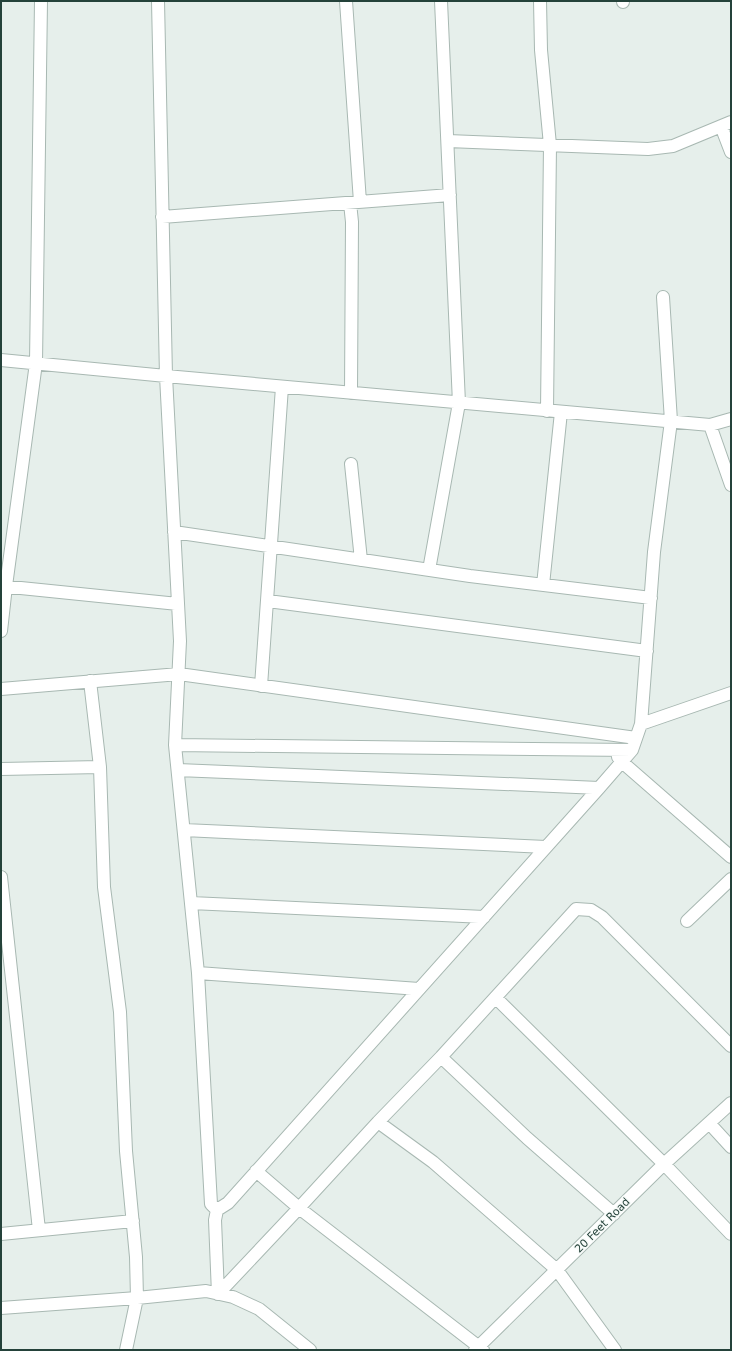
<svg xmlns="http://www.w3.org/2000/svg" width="732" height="1351" viewBox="0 0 732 1351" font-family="'DejaVu Sans',sans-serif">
<rect width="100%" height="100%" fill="#e6efeb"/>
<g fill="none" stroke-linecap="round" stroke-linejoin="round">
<defs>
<path id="minor" d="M158,1L166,376L180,641L175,745L198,973L211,1204L217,1210L228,1203L599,788L632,750L641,724L654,552L671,421L663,297
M346,1L360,202
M540,1L541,50L550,145L547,411
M623,1V2
M721,126L731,152
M448,141L648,149L673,146L731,122
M350,203L352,222L351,393
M162,217L450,195
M1,360L166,376L710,425L731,419
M710,425L731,485
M351,464L361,560
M174,532L470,576L651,598
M429,570L459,403L441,1
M543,585L561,412
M1,586L178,604
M268,601L647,651
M1,631L6,586L36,363L41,1
M90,681L100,767L104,887L120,1012L126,1151L136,1257L137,1298L126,1350
M261,686L282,387
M1,689L179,674L636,738
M641,724L731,693
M175,745L632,750
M618,757L622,762L731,857
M1,769L100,767
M178,770L599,788
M184,830L546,847
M1,877L39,1230
M191,903L484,917
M687,921L731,879
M198,973L419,989
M496,998L664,1164L731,1234
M441,1057L527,1138L614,1214
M378,1122L433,1162L557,1270L615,1350
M709,1123L731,1147
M256,1171L299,1208L483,1350
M217,1210L215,1220L218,1294
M1,1234L133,1221
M218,1294L299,1208L378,1122L441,1057L576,909L591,910L602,917L731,1046
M1,1308L137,1298L206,1291L233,1297L259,1309L310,1350
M475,1350L664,1164L731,1103"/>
</defs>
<use href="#minor" stroke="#a8b8b2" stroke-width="14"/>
<use href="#minor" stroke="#fff" stroke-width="12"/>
</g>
<g text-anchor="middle" stroke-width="3" stroke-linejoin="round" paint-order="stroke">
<g font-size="11" fill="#24423a" stroke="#f7fbf9">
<text transform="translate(602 1225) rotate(-45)" y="4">20 Feet Road</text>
</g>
</g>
<rect width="732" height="1351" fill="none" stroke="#24423a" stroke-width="4"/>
</svg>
